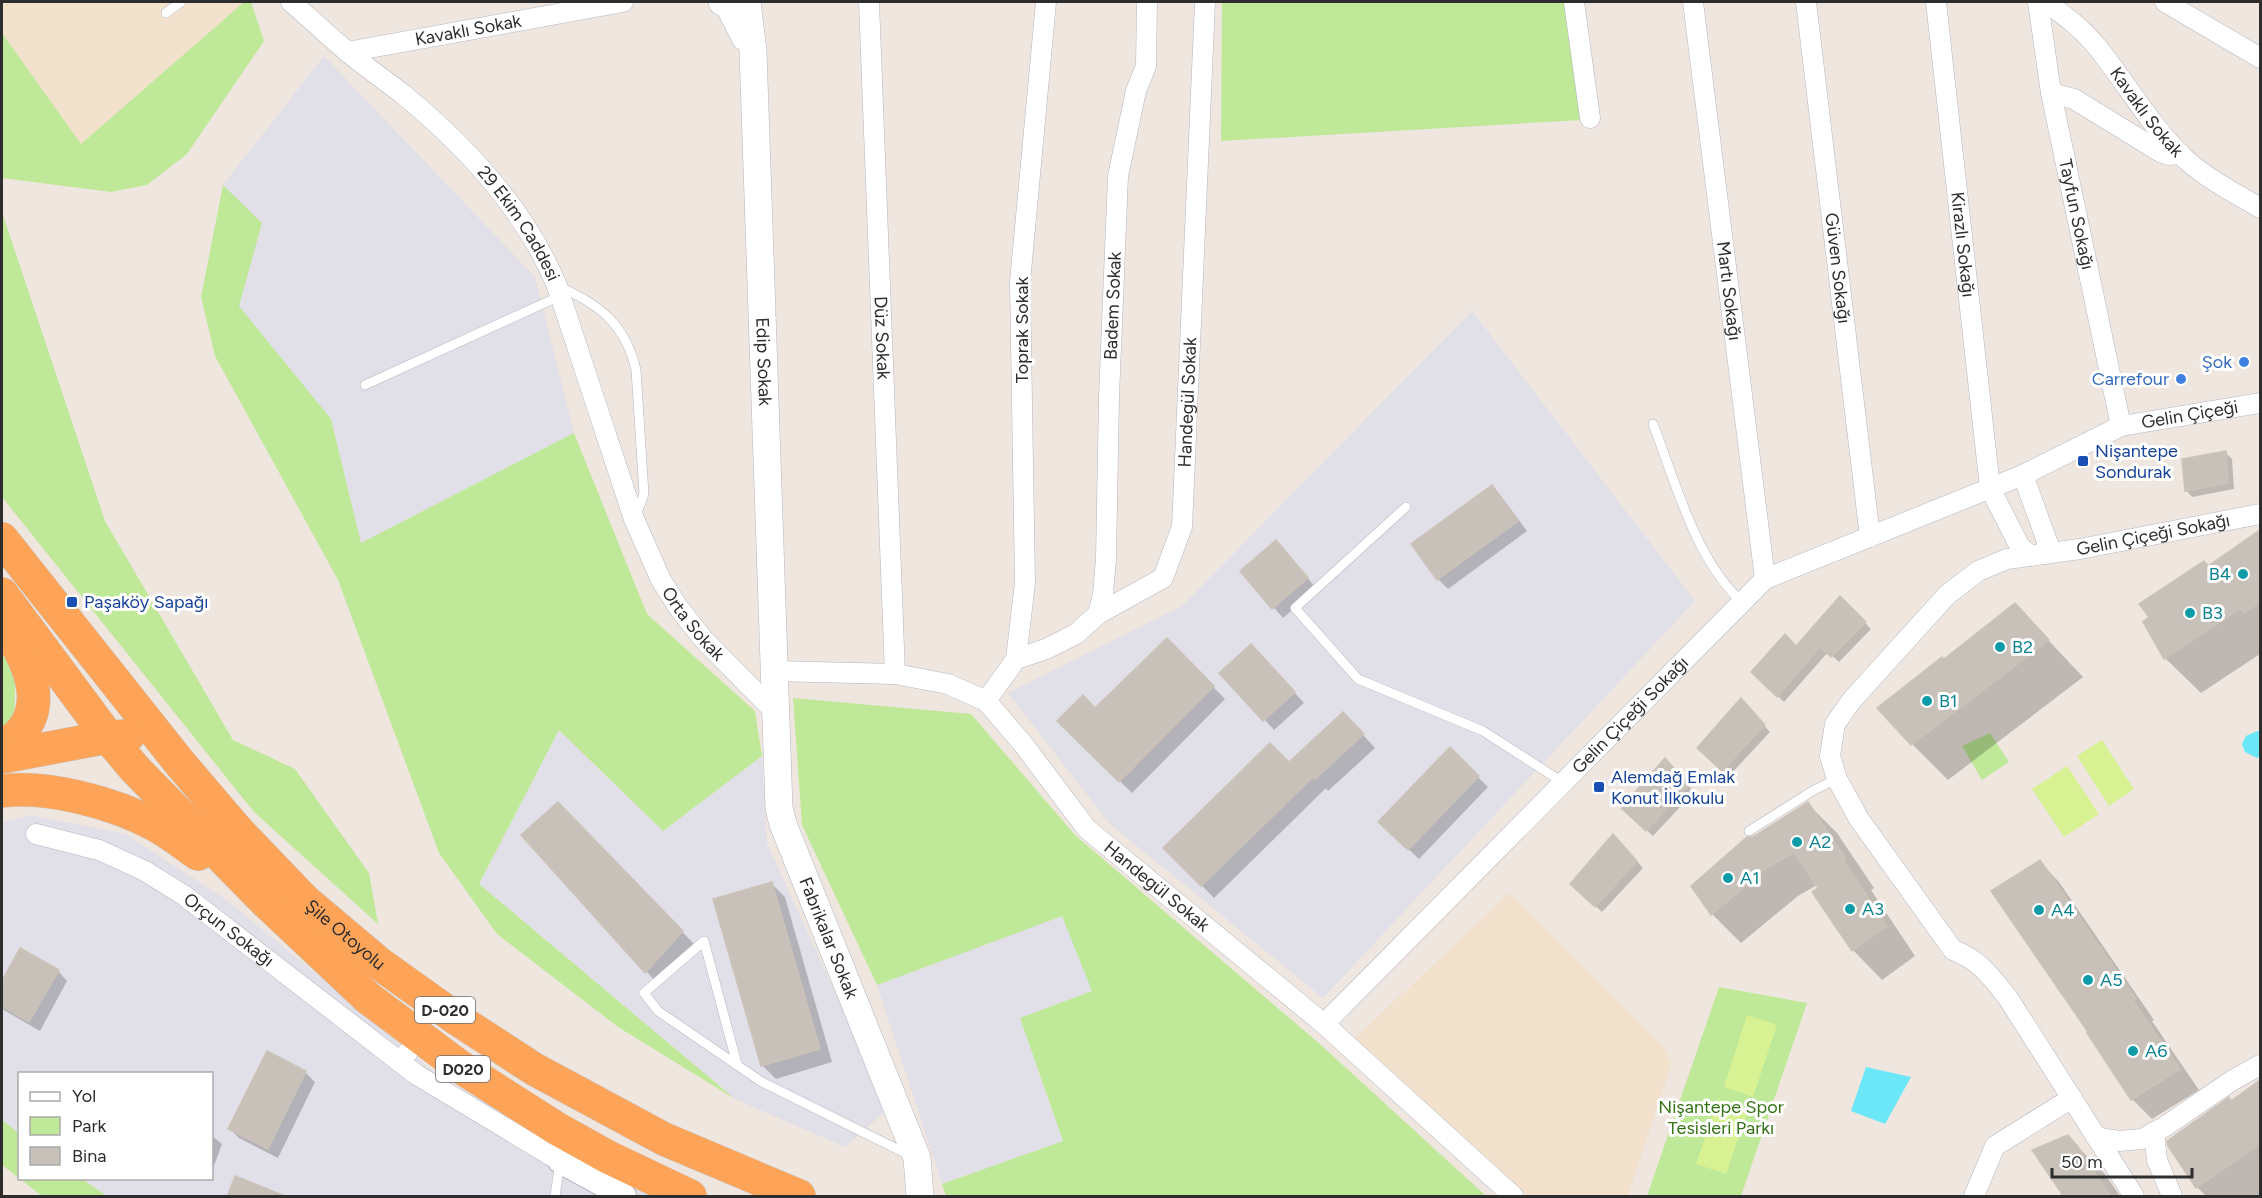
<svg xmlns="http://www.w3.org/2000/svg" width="2262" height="1198" viewBox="0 0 2262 1198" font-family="Figtree,sans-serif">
<rect width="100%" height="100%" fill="#efe6df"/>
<path fill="#e1dfe8" d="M324,56L535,277L574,433L361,543L331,419L238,306L262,223L223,185Z
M1472,311L1695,601L1323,998L1110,824L1008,693L1182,606Z
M559,730L663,831L762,756L767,843L888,1109L845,1147L735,1099L479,884Z
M30,815L126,834L228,901L440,1077L637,1187L658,1196H107L82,1179L212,1178V1074H20L19,1133L2,1120V823Z
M1063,915L1092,991L1020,1018L1063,1141L942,1184L877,985Z"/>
<path fill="#f2e1cd" d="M2,2H244L81,144L2,33Z
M1509,893L1663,1046L1672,1063L1628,1196H1527L1350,1043Z"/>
<path fill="#bfe998" d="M244,2H251L264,41L187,154L147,185L111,192L2,178V33L81,144Z
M1222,2H1566L1582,120L1221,141Z
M223,185L262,223L239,306L331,419L361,543L574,433L647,614L755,711L762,756L663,831L559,730L479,884L735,1099L618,1027L497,934L439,853L338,580L215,356L201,297Z
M2,212L105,521L233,740L295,769L369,873L378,924L254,812L2,497Z
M2,625L16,644L14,734L2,739Z
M793,698L971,714L1075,835L1321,1045L1486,1196H946L942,1184L1063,1141L1020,1018L1092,991L1062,916L877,985L802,825Z
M1990,733L2009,762L1982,780L1962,746Z
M1719,987L1807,1003L1741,1196H1647Z
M2,1120L19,1133L20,1178L82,1179L107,1196H42L2,1165Z"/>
<path fill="#d7f193" d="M2102,740L2134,789L2109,806L2077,756Z
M2067,766L2099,814L2064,837L2032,789Z
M1747,1015L1777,1025L1753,1097L1724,1087Z
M1718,1099L1748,1109L1726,1174L1696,1164Z"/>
<path fill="#6be7f8" d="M2257,731L2260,732V756L2257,758L2245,752L2242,744L2246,736Z
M1866,1067L1911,1077L1885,1124L1851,1111Z"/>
<path fill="#0003" d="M2225,452L2232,459L2234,489L2192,497L2186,490Z
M1492,487L1501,496L1527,531L1448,589L1438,579Z
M2260,533V654L2201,693L2165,658L2151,617L2208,568Z
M1285,552L1317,589L1283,618L1242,571Z
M1840,598L1871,629L1839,662L1828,652L1784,702L1753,672L1796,648Z
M2015,605L2083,677L1948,780L1912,744L1944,661Z
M1167,640L1225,699L1132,793L1059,721L1095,710Z
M1261,656L1304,703L1274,730L1222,673Z
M1747,707L1770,732L1729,776L1705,754Z
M1356,727L1375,748L1328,791L1326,788L1214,898L1165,848L1289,764Z
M1450,750L1488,787L1419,859L1380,822Z
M1671,766L1694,792L1653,836L1623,808Z
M558,804L695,945L659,985L646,971Z
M1808,804L1837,833L1874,888L1871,890L1915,956L1882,980L1853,950L1817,885L1798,896L1741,943L1712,914L1753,838Z
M1619,842L1643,868L1602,912L1572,884Z
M2040,862L2059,882L2154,1020L2152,1021L2199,1090L2152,1119L2132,1099Z
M772,884L785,897L832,1062L776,1079L762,1065Z
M21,950L58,971L67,981L40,1031L2,1009V985Z
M267,1053L305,1072L315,1082L278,1158L239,1138L230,1129Z
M2260,1082V1196H2206L2197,1187L2169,1145Z
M212,1136L222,1144L212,1171Z
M2068,1137L2104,1173L2120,1196H2065Z"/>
<path fill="#c8c1ba" stroke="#cbc2b8" stroke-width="1.5" d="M2226,451L2228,483L2185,491L2182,459Z
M1492,485L1518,521L1437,580L1411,544Z
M2260,530V602L2244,613L2241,608L2164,659L2143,622L2149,617L2139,604L2204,561L2208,566Z
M1276,540L1308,578L1272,609L1240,571Z
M1840,596L1866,622L1831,657L1820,647L1777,697L1751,672L1785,634L1796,646Z
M2015,603L2049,640L1911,745L1877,708L1942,657L1944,659Z
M1167,638L1214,686L1119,782L1057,721L1083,695L1095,708Z
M1251,644L1295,692L1263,721L1219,673Z
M1741,698L1765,725L1722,771L1697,748Z
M1343,712L1364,734L1315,779L1313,777L1201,886L1163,848L1270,743L1289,762Z
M1450,747L1479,776L1408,850L1378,822Z
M1665,758L1689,785L1646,831L1621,808Z
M558,802L683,931L645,973L521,835Z
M1808,802L1845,858L1843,860L1887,926L1852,951L1812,892L1818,888L1794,852L1768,867L1711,915L1691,886L1747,837H1753Z
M1613,834L1637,861L1595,907L1570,884Z
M2040,860L2136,999L2133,1001L2180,1069L2131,1100L2087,1033L2088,1032L1991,891Z
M772,882L820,1049L761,1066L713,899Z
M20,948L59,970L29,1022L2,1006V981Z
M267,1051L306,1071L268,1149L228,1129Z
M2260,1080V1144L2196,1188L2168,1146L2167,1141L2229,1097L2231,1101Z
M2068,1135L2079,1148L2111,1197H2064L2032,1150Z
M235,1176L285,1196V1197H227Z"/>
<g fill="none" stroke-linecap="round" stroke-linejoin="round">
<defs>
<path id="service" d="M166,13L181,2
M560,287C601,305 626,326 636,370L644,494L635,518
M365,385L560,296
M1653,424C1676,483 1695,559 1742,602
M1406,507L1295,608L1358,679L1483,731L1564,783
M1749,831L1814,790L1837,779
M737,1064L704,941L644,993L658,1011L762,1082L909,1155
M555,1196L560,1163"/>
<g id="minor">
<path id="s1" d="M291,2C311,19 329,37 349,53C367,68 386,81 404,95C467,147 526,211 557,286L634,519L661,580L678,607L704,640L775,712"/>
<path id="s2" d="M869,2L895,674"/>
<path d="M1574,2L1590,118"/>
<path id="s3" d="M1693,2L1765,579"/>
<path id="s4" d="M1806,2L1870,537"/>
<path id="s5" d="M1936,2L1990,488L2020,547L2031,556"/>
<path id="s6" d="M2038,2L2051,93L2121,426"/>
<path id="s7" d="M2046,2C2065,16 2083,29 2098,48C2126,83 2148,122 2180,154C2203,177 2233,192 2260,208"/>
<path d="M2165,2L2260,58"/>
<path id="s8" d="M347,52L623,2"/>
<path d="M2051,93L2074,99L2162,153L2169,155L2180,154"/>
<path d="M2023,475L2048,544L2043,554"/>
<path id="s9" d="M1098,614L1103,594L1106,559L1109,397L1118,176L1136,91L1146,66L1147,2"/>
<path d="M1016,659L1025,583L1020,282L1046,2"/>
<path id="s10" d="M774,671L895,674L948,684L986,701L1023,744L1087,829L1324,1024L1513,1196"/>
<path id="s11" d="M986,701L1016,659L1046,649L1076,634L1098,614L1163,578L1182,527L1205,2"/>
<path id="s12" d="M36,834L99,850L145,871L185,896L400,1062"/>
<path id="s13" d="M1324,1024L1765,579L2023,475L2121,426L2260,403"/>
<path d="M408,1052L400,1062L417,1075L560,1161"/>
<path d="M2154,1132L2157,1160L2172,1196"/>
<path d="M2096,1137L2119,1141L2142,1139L2164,1127L2233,1080L2260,1065"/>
<path d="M1974,1196L1995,1146L2072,1098"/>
<path id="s14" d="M2134,1196L2008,998C1992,978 1979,959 1953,950L1859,819L1837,779L1830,756L1835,724L1852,700L1947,595L1978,571L2007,559L2080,549L2260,514"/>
</g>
<path id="tertiary" d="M570,1136L560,1161L624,1196"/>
<g id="secondary">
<path d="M722,2H727L745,37"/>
<path id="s15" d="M747,2L753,51L779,808L783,824L917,1158L920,1196"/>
</g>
<g id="trunk">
<path id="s16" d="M2,539L179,762L237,830L304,900L380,964L457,1019L534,1069L664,1139L799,1196"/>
<path d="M2,594L108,737L135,769L265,901L368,998L459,1066L556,1128L608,1157L690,1196"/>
<path d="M2,745C7,742 14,739 18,735C50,704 26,655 4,626"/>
<path d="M2,757L108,737L128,736"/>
<path d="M2,791C48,785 114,803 155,825C170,833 184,844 198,854"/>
</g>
</defs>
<use href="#service" stroke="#b3b7c1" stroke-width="10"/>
<use href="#minor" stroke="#b3b7c1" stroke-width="21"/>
<use href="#tertiary" stroke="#b3b7c1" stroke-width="26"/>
<use href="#secondary" stroke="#b3b7c1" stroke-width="28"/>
<use href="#trunk" stroke="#c8c8c8" stroke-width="34"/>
<use href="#service" stroke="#fff" stroke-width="9"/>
<use href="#minor" stroke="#fff" stroke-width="20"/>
<use href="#tertiary" stroke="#fff" stroke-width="24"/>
<use href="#secondary" stroke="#fff" stroke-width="27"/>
<use href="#trunk" stroke="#fda458" stroke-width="33"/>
</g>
<g fill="#3f7fe0" stroke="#fff" stroke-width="2">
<circle cx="2244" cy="362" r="6"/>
<circle cx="2181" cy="379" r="6"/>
</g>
<g fill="#1a4fb4" stroke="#fff" stroke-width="2">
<rect x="2077" y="455" width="12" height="12" rx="3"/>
<rect x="66" y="596" width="12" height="12" rx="3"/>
<rect x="1593" y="781" width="12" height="12" rx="3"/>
</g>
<g fill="#0f9aa8" stroke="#fff" stroke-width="2">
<circle cx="2243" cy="574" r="6"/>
<circle cx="2190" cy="613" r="6"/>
<circle cx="2000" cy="647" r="6"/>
<circle cx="1927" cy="701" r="6"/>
<circle cx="1797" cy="842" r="6"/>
<circle cx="1728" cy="878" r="6"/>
<circle cx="1850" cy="909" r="6"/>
<circle cx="2039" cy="910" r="6"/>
<circle cx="2088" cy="980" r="6"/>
<circle cx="2133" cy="1051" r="6"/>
</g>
<g text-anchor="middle" stroke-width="6" stroke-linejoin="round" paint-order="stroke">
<g fill="#fff" stroke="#6c6c6c" stroke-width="1.5">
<rect x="415" y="997" width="60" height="26" rx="4.5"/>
<rect x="436" y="1056" width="54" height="26" rx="4.5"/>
</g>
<g font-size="16" font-weight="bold" fill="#2d2d2d">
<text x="445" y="1016">D-020</text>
<text x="463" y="1075">D020</text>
</g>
<g font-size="18" fill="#2d2d2d" stroke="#fff">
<text dy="6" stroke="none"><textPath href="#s8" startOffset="123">Kavaklı Sokak</textPath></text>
<text dy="6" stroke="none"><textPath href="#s7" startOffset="150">Kavaklı Sokak</textPath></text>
<text dy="6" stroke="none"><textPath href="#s6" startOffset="216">Tayfun Sokağı</textPath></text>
<text dy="6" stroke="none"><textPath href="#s1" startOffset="320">29 Ekim Caddesi</textPath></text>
<text dy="6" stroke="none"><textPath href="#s5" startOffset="244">Kirazlı Sokağı</textPath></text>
<text dy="6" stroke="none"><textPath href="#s4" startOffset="268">Güven Sokağı</textPath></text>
<text dy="6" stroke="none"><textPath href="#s3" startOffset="291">Martı Sokağı</textPath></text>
<text dy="6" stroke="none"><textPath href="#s9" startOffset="309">Badem Sokak</textPath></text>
<text transform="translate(1022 330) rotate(-90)" y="6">Toprak Sokak</text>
<text dy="6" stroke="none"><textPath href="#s2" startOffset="336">Düz Sokak</textPath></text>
<text dy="6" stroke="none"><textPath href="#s15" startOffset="360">Edip Sokak</textPath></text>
<text dy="6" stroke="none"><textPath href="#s11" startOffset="400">Handegül Sokak</textPath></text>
<text dy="6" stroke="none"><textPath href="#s13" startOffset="1084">Gelin Çiçeği</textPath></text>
<text dy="6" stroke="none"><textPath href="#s14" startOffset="962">Gelin Çiçeği Sokağı</textPath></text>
<text dy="6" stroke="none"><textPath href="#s1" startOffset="760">Orta Sokak</textPath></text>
<text dy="6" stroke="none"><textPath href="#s13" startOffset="435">Gelin Çiçeği Sokağı</textPath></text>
<text dy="6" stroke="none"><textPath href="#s10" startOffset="470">Handegül Sokak</textPath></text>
<text dy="6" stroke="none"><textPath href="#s12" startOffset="218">Orçun Sokağı</textPath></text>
<text dy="6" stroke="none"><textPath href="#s16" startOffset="525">Şile Otoyolu</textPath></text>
<text dy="6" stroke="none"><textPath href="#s15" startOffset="946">Fabrikalar Sokak</textPath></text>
</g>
<g font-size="18" fill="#366cbe" stroke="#fff" text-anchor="end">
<text x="2232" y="368">Şok</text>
<text x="2169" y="385">Carrefour</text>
</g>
<g font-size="18" fill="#164399" stroke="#fff" text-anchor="start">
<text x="2095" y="457">Nişantepe<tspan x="2095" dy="21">Sondurak</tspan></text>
<text x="84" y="608">Paşaköy Sapağı</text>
<text x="1611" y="783">Alemdağ Emlak<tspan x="1611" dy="21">Konut İlkokulu</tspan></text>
</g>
<g font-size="18" fill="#0d838f" stroke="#fff" text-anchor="start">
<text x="2231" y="580" text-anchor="end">B4</text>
<text x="2202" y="619">B3</text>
<text x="2012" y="653">B2</text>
<text x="1939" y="707">B1</text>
<text x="1809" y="848">A2</text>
<text x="1740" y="884">A1</text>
<text x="1862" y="915">A3</text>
<text x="2051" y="916">A4</text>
<text x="2100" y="986">A5</text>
<text x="2145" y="1057">A6</text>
</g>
<g font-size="18" fill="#357215" stroke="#fff">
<text x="1721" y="1113">Nişantepe Spor<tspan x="1721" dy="21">Tesisleri Parkı</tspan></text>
</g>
</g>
<rect width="2262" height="1198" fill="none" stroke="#2d2d2d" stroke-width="6"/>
<rect x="18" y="1072" width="195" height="108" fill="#ffffff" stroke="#ababab" stroke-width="1.5"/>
<rect x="30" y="1092" width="30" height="9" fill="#ffffff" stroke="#ababab" stroke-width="1.5"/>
<text x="72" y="1102" font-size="18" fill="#2d2d2d">Yol</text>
<rect x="30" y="1117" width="30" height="18" fill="#bfe998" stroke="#ababab" stroke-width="1.5"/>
<text x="72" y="1132" font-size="18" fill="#2d2d2d">Park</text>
<rect x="30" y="1147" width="30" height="18" fill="#c8c1ba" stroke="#ababab" stroke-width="1.5"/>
<text x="72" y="1162" font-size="18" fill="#2d2d2d">Bina</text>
<path d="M2052 1168v9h140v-9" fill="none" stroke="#2d2d2d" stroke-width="3"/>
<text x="2061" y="1168" font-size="18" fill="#2d2d2d" stroke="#ffffff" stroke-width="4.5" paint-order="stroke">50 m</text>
</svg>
